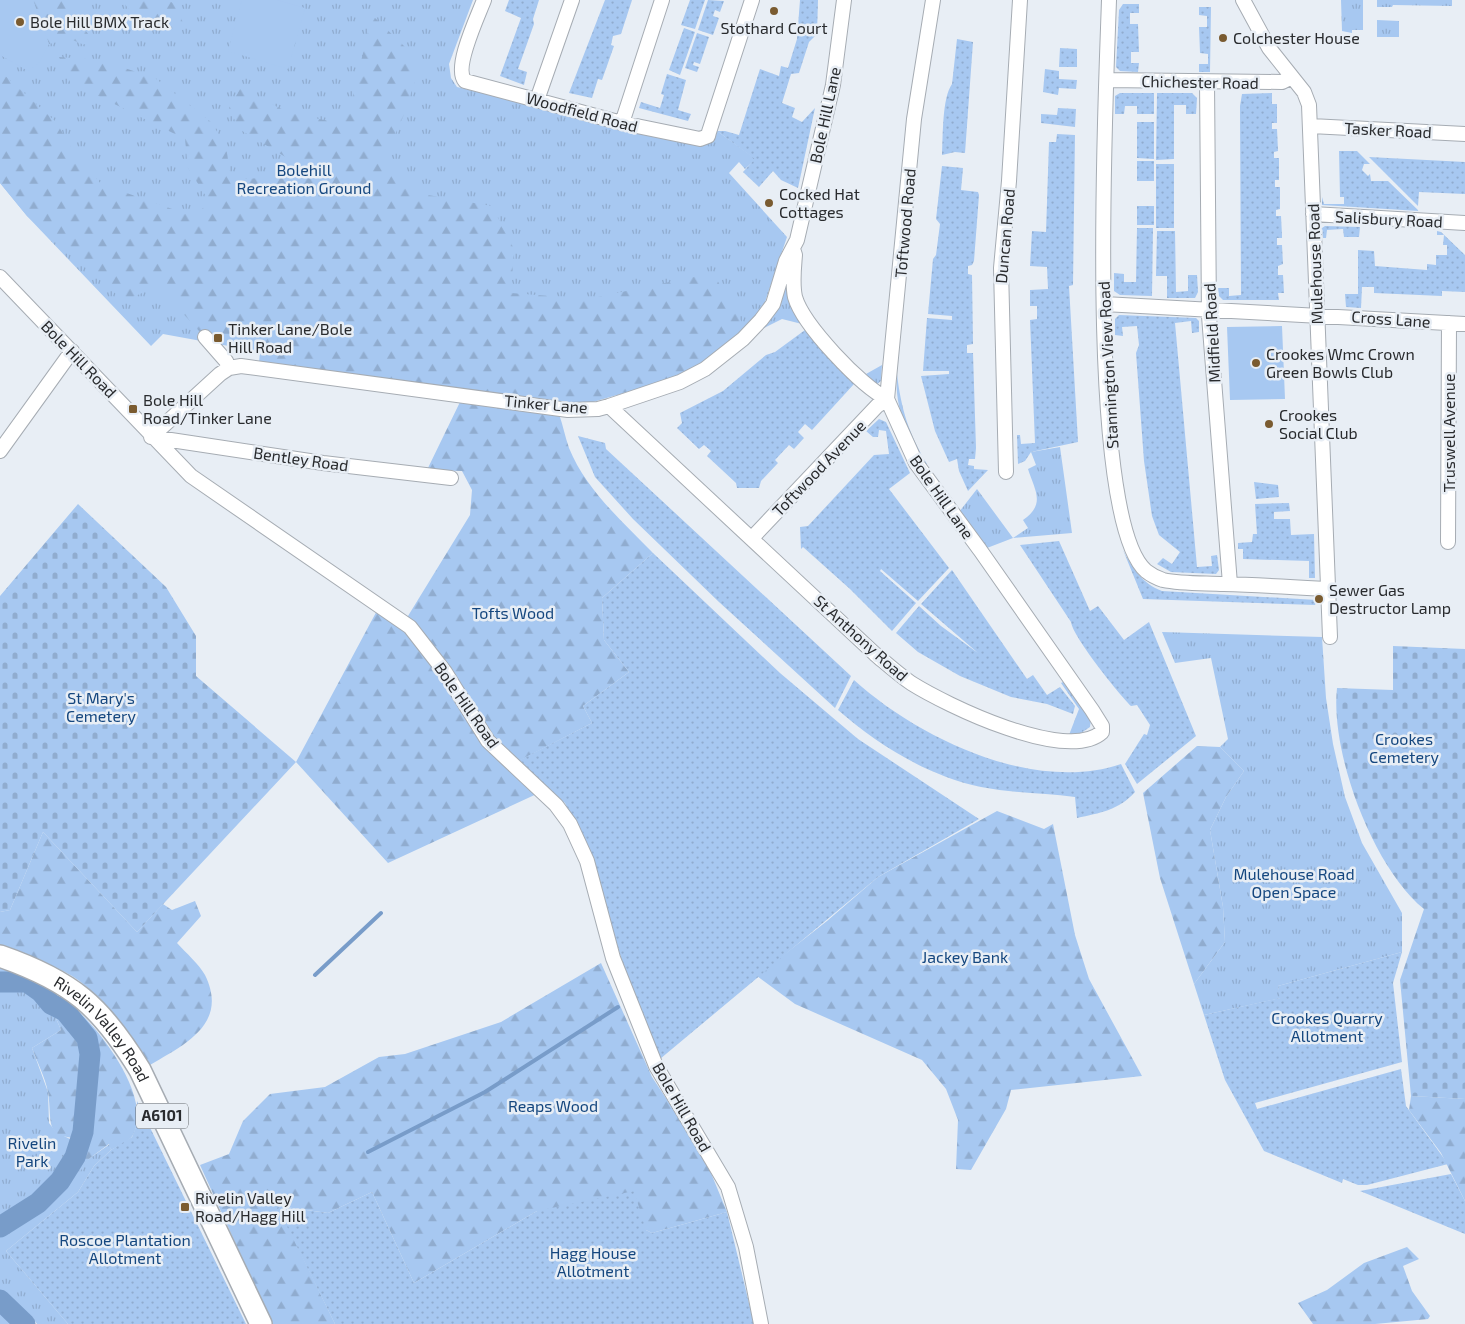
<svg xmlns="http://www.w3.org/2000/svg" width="1465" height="1324" viewBox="0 0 1465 1324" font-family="'Exo 2',sans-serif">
<defs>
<pattern id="grass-tufts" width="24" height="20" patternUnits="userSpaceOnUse" patternTransform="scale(1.25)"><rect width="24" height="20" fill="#a7c8f1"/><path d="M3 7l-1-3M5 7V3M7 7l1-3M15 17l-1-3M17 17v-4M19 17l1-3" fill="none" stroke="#90accf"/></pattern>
<pattern id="forest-firs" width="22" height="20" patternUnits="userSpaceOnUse" patternTransform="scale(1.25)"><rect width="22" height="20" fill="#a7c8f1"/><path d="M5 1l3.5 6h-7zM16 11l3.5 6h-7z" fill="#90accf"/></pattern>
<pattern id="cemetery-stones" width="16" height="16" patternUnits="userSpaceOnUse" patternTransform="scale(1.25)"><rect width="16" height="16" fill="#a7c8f1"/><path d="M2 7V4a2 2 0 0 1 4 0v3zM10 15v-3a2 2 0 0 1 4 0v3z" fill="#90accf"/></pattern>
<pattern id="garden-dots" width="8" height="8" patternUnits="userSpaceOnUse" patternTransform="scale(1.25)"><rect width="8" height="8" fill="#a7c8f1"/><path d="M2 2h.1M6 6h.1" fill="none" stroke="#90accf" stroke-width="1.8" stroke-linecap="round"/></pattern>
</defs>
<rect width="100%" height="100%" fill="#e8eef5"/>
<path fill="url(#grass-tufts)" d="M0,0H473L449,64L451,78L457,87L525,103L713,140L717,131L756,159L745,169L739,162L729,173L787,237L763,308L745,328L715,354L678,377L586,404L261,352L163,334L151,346L27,216L0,183Z
M1341,0H1363V30H1352V33L1342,31Z
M1377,0H1452V6L1393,5L1392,7H1377Z
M1377,20L1399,21V37H1377Z
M790,267L802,324L782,319L760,330Z
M882,365L881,381L876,385L866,374Z
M897,374C901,409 909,434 927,464L924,466C908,439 894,407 897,374Z
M1060,447L1072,533L1013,538L987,548L959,512L977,489L1013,538L1028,528L1023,520C1046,504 1035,491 1028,469L1036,465L1031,452Z
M1162,632L1322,637L1326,698L1333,744L1345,797L1362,843L1402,913V952L1278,986L1281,998L1204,1015L1194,984L1225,942L1223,907L1210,830L1226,797L1244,771L1220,747L1228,739L1211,658L1175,663Z
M1063,682L1091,719L1090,727L1078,735H1069L1079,709L1061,683Z
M0,968L22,975L55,994V1016L61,1030L32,1048L48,1092L49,1123L56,1132L72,1140C59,1182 34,1193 0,1218Z
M110,1144L111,1150L94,1166L78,1192L6,1251L68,1324H37L32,1317L0,1292V1236L19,1221L45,1207L90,1158Z"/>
<path fill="url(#forest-firs)" d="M33,0H69L83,27L97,46L82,44L61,35L54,43L49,44Z
M126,0H168L176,5L183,23L178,29L140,24L124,3Z
M372,15L405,47L419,69L403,117L384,159L422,194L492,206L514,249L511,293L588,299L713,273L745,328L701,365L678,377L580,405L259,363L260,351L209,342L158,286L124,301L27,216L0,183V71L56,122L74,152L101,184L195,217L209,201L188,168L185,139L70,82L59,57L100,60L155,78L211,122L226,146L231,180L305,175L307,170L239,129L229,108L240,89L290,113L334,122L349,112Z
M460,402L559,414C563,425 565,437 569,448C586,490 622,521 653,553L602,598L604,640L629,672L583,706L592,723L513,764L541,792L388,863L296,762L380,605L398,617L408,616L470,515L472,490L462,471L427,470Z
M1197,746L1220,747L1244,771L1226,797L1210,830L1223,907L1225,942L1194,984L1160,878L1143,793Z
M997,811L1044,829L1053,824L1075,935L1089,979L1142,1076L1011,1090L1006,1109L971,1170L956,1169L958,1120L946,1089L922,1060L795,1004L757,976L827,921L878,877Z
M43,832L137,932L163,904L172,910L195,901L201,916L177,943C186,953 199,964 205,975C230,1026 181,1046 145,1068C125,1032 103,992 65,972C45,962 21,955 0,947V912L10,910Z
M601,963L652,1077L704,1156L727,1212L652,1233L646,1230L537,1211L414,1283L372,1192L328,1213L278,1206L335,1324H272L200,1165L229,1154L243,1121L270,1094L325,1087L379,1057L405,1054L501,1022Z
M55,994C63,1000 72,1006 80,1013C105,1036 152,1100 133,1135C130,1141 118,1146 111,1150L109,1144L90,1158L64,1193L40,1210C42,1190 83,1172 87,1138C42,1139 53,1125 48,1092C45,1077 37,1062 32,1048L61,1030L55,1016Z
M1411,1096L1465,1099V1201L1441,1153L1409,1110Z
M1407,1247L1419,1259L1403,1266L1412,1291L1430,1316L1428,1319L1375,1324H1313L1298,1303L1327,1290L1364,1263Z
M0,1305L18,1324H0Z"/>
<path fill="url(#cemetery-stones)" d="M78,504L166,587L196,636V676L296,762L137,932L43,832L10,910L0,912V596Z
M1393,646L1465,649V1099L1411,1096L1400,980L1424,909C1373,868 1330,753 1337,688L1393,690Z"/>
<path fill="url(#garden-dots)" d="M509,0H539L533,19L534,24L518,69L527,72L524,85L500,76L521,18L505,11Z
M605,0H632L621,34L613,36L611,45L614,46L602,80L598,79L592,98L569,93Z
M690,0H705L695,29L681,25Z
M708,0L724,1L720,12L715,10L713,16L719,18L713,35L698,30Z
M800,0H818L817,34L809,42L799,73L791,74L782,103L795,108L792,117L802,122L815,108L798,188L781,180L773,171L759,187L743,172L755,159L717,131H725L739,135L760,69L779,76L781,66L788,68L797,39Z
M1123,4H1139V13H1130V24H1138L1139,52H1131V63H1139L1138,72L1120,71L1116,67L1119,10Z
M1199,7H1211L1210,72H1199V64H1208V54L1200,53L1199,27H1207V16L1199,15Z
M684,28L695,32L680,75L669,70Z
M697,33L709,37L700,64L694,62L693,65L699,67L697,72L685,68Z
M957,39L973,42L965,153L955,152L942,155C943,136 942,98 952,84Z
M1060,48L1077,49V67H1059Z
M1045,69L1059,71V79L1077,80L1076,89L1059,88L1058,95L1043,92Z
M667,74L686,80L678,110L691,114L688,121L639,108L641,102L660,108L664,95L661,94Z
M1120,93H1154V114H1137V106H1125L1124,114H1115V96Z
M1157,93H1192L1197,98L1196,114H1186V105H1174V159L1156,160Z
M1272,93V104H1277V123H1272V129H1277L1278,151L1274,152V158H1279V180H1275V187H1280V209L1276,210V216H1281L1282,235V238H1277V245H1282L1283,264L1278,266V275H1283L1284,293H1278L1279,300H1223L1219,296L1218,288H1229V296L1241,295L1240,106L1242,94Z
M1058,108L1076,109L1075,127L1041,123V114L1057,115Z
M1137,122H1154V159L1137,158Z
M1057,134L1075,135L1073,285L1069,286L1078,442L1031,452L1025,461L1018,464L1017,435H1020L1021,444L1035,443L1030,320L1037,319V306H1030V290L1048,289L1047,267L1030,266L1032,231L1046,232L1049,142H1056Z
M1339,151H1357L1370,164H1364L1362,170L1368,176L1370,174L1371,181H1388L1419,211L1322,205V197L1324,204H1344V197H1340Z
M1369,157L1465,162V194L1419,192L1418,206Z
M1137,161H1154V181H1137Z
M1156,164H1174V228H1156Z
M942,166L963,168L961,190L978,192L979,195L974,261L972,265L968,266V274L972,275L973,344L967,345V353H973L976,448L975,459H969L968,465L974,466V469L988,470L968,491L959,471L957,459L949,462L935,431L921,376L949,374V371H923L927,318L952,320V316L928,314L933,259L936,255L940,224L936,219Z
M1137,206H1154V225H1137Z
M1325,226L1360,227L1359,237H1344L1343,229L1327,230L1326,238H1323L1322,228Z
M1137,228H1153L1152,296L1120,295L1114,291V273L1124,274V282H1136Z
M1157,231H1175L1176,292L1188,291V275H1197L1198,292L1195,298H1167V276H1156Z
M1437,231L1441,232L1465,255V292L1442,291V296L1374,293V287H1362L1361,308L1346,307L1345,294H1358V250L1374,251L1375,266L1427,270V264L1436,265V255H1447V245H1443L1444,235H1437Z
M1119,315L1196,318L1199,321V332L1192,333L1191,321L1175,323L1197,567L1212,566L1211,556L1217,555L1219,570L1216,574L1171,572L1157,564L1163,558L1172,564L1180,552L1159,535L1152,516L1144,461L1136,353L1139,345L1137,326L1122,327L1123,336L1115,335V319Z
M805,330L854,384L812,430L805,424L798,432L804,438L794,449L789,445L775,460L778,463L761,481L759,488H737L736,483L707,456L711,451L704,445L699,449L677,428L682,423L680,413L723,391L766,355L775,352Z
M879,419L886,422L910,473L889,489L949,568L918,601L881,569L880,571L916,603L892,631L850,589L803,547L801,549L800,527L808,526L874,455L889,454L886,431L879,430L878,437H873L866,431Z
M578,436L605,443L606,449L851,676L835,708L719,602L633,519L595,477Z
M1254,482L1278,485L1279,497L1256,499Z
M1289,503L1290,511L1274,512V519H1290L1291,535L1314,534L1315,578H1309V561L1243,559V549H1238V543L1252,542L1253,534H1257L1255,504Z
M1059,541L1090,611L1098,606L1124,640L1149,622L1196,736L1137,784L1125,764L1144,734L1147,735L1150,725L1137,705L1131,706C1118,693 1073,637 1071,622L1020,545Z
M1123,550C1132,568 1143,584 1162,591L1317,600L1315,605L1143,599Z
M653,553L780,673L858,739L979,819L878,877L660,1059L631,990L591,860L565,803L512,764L592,723L583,706L629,672L604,640L602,598Z
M952,570L1027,679L1033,675L1047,695L1060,687L1075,706L1073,714L1047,704L1011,697L960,676L918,652L896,633L919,606L941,626L978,653L921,604Z
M854,680C918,738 1034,794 1121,764L1135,792C1119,810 1100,813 1077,818L1075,797C1044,793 1011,793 981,787C928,776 878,745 838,710Z
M1402,952L1393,983L1402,1062L1255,1103L1257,1109L1401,1069L1406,1106L1448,1164L1367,1185H1358L1343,1179L1342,1183L1264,1151L1225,1080L1204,1015L1280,998L1278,986Z
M137,1101L246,1324H68L6,1251L78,1192L94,1166L111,1150L132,1137L136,1127Z
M1451,1174L1465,1201V1234L1360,1191Z
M634,1191L646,1230L652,1233L727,1212L754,1324H335L277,1206L328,1213L372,1192L414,1283L537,1211Z"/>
<path fill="#a7c8f1" d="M0,0H33L49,44L40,62L28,71L0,55Z
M242,0H277L305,8L288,69L228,51Z
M1282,326L1285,399L1230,400L1227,327Z"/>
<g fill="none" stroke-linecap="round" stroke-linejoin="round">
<path stroke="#789cc9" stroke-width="4" d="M315,975L381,913
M368,1152L485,1092L618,1007"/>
<path stroke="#789cc9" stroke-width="21" d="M0,982H27L41,992L51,1004L65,1011L87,1038L90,1054L83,1132L75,1157L60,1181L38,1203L0,1227
M0,1300L25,1324"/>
<defs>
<path id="street" d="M484,0C478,16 453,68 465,81L622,123L700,139L708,136L709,132L752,0
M1109,0C1106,93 1085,518 1146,571C1151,575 1157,578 1163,580C1182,584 1204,583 1224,584C1258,585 1292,587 1327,589
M1243,0L1269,48L1304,92L1309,105L1330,637
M1107,80L1282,82L1292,77
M1207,82L1209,316L1230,584
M537,100L572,0
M622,123L662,0
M1311,126L1465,134
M1313,214L1465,223
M0,277L191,476L410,627L445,672L488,741L556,805L570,824L587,861L613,958L656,1066L728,1187L746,1247L761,1324
M1104,304L1465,324
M205,337L226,361L229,368
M609,406L875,654C887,664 898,674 911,683C946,705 1067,764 1102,732V726L1092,710L980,550L916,463L887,399L914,119L933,0
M151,437L220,374L229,368L241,366L568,410L598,409L609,406L680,382L705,369L743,339L761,320L773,304L786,261L797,240L833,85L844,0
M151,437L323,463L451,478
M0,451L72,351
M1006,472L1001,268L1009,181L1020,0
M752,538L877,406L887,399C861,386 803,325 795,297C792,283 794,268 795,255L793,249
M1448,542L1449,323"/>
<g id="primary">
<path id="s1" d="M0,956C72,981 101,1006 140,1070L261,1324"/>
</g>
</defs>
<use href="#street" stroke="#a6acb3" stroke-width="16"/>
<use href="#primary" stroke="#a6acb3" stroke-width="24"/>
<use href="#street" stroke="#fff" stroke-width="14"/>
<use href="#primary" stroke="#fff" stroke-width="21"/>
</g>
<g fill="#7a5b30" stroke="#e8eef5" stroke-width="2">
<circle cx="774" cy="11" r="5"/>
<circle cx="20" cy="22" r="5"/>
<circle cx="1223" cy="38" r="5"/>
<circle cx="769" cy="203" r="5"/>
<rect x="213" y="333" width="10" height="10" rx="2.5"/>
<circle cx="1256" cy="363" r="5"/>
<rect x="128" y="404" width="10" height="10" rx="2.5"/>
<circle cx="1269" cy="424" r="5"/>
<circle cx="1319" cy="599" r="5"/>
<rect x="180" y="1202" width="10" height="10" rx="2.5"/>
</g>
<g text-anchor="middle" stroke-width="5" stroke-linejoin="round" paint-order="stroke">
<rect fill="#e8eef5" stroke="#62666a" stroke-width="1" x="136" y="1103.5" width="52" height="25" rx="4"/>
<g font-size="15" font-weight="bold" fill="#292b2e">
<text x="162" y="1121">A6101</text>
</g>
<g font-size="16" fill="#292b2e" stroke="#e8eef5" text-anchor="start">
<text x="30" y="28">Bole Hill BMX Track</text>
<text x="774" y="34" text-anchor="middle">Stothard Court</text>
<text x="1233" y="44">Colchester House</text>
<text x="779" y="200">Cocked Hat<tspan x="779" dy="18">Cottages</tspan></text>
<text x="228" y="335">Tinker Lane/Bole<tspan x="228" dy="18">Hill Road</tspan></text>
<text x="1266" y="360">Crookes Wmc Crown<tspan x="1266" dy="18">Green Bowls Club</tspan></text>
<text x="143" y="406">Bole Hill<tspan x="143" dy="18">Road/Tinker Lane</tspan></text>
<text x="1279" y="421">Crookes<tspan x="1279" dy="18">Social Club</tspan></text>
<text x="1329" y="596">Sewer Gas<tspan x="1329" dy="18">Destructor Lamp</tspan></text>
<text x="195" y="1204">Rivelin Valley<tspan x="195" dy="18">Road/Hagg Hill</tspan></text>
</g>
<g font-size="16" fill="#292b2e" stroke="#e8eef5">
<text transform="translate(1200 82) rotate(1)" y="6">Chichester Road</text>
<text transform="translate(582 112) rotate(15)" y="6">Woodfield Road</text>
<text transform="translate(825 115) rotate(-78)" y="6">Bole Hill Lane</text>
<text transform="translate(1388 130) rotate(3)" y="6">Tasker Road</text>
<text transform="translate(1389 219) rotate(3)" y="6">Salisbury Road</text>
<text transform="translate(905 223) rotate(-85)" y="6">Toftwood Road</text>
<text transform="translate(1005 236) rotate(-85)" y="6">Duncan Road</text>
<text transform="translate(1315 264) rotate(-92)" y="6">Mulehouse Road</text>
<text transform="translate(1391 319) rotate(4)" y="6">Cross Lane</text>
<text transform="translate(1212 333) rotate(-93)" y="6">Midfield Road</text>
<text transform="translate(79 359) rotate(46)" y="6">Bole Hill Road</text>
<text transform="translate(1108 365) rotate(-93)" y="6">Stannington View Road</text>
<text transform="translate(546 404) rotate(5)" y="6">Tinker Lane</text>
<text transform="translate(1449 433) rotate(-90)" y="6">Truswell Avenue</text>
<text transform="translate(301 459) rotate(8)" y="6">Bentley Road</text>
<text transform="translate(819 468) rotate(-46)" y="6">Toftwood Avenue</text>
<text transform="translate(942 497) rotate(55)" y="6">Bole Hill Lane</text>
<text transform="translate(861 638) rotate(42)" y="6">St Anthony Road</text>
<text transform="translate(467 705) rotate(55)" y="6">Bole Hill Road</text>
<text dy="6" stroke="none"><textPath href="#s1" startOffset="129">Rivelin Valley Road</textPath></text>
<text transform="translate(682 1107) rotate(60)" y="6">Bole Hill Road</text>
</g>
<g font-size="16" fill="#15477f" stroke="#e8eef5">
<text x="304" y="176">Bolehill<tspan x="304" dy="18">Recreation Ground</tspan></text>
<text x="513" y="619">Tofts Wood</text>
<text x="101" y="704">St Mary's<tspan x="101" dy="18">Cemetery</tspan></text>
<text x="1404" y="745">Crookes<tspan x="1404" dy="18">Cemetery</tspan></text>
<text x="1294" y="880">Mulehouse Road<tspan x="1294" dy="18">Open Space</tspan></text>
<text x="965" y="963">Jackey Bank</text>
<text x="1327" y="1024">Crookes Quarry<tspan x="1327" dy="18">Allotment</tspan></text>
<text x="553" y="1112">Reaps Wood</text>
<text x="32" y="1149">Rivelin<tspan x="32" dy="18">Park</tspan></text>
<text x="125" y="1246">Roscoe Plantation<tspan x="125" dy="18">Allotment</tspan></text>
<text x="593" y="1259">Hagg House<tspan x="593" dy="18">Allotment</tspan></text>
</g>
</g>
</svg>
